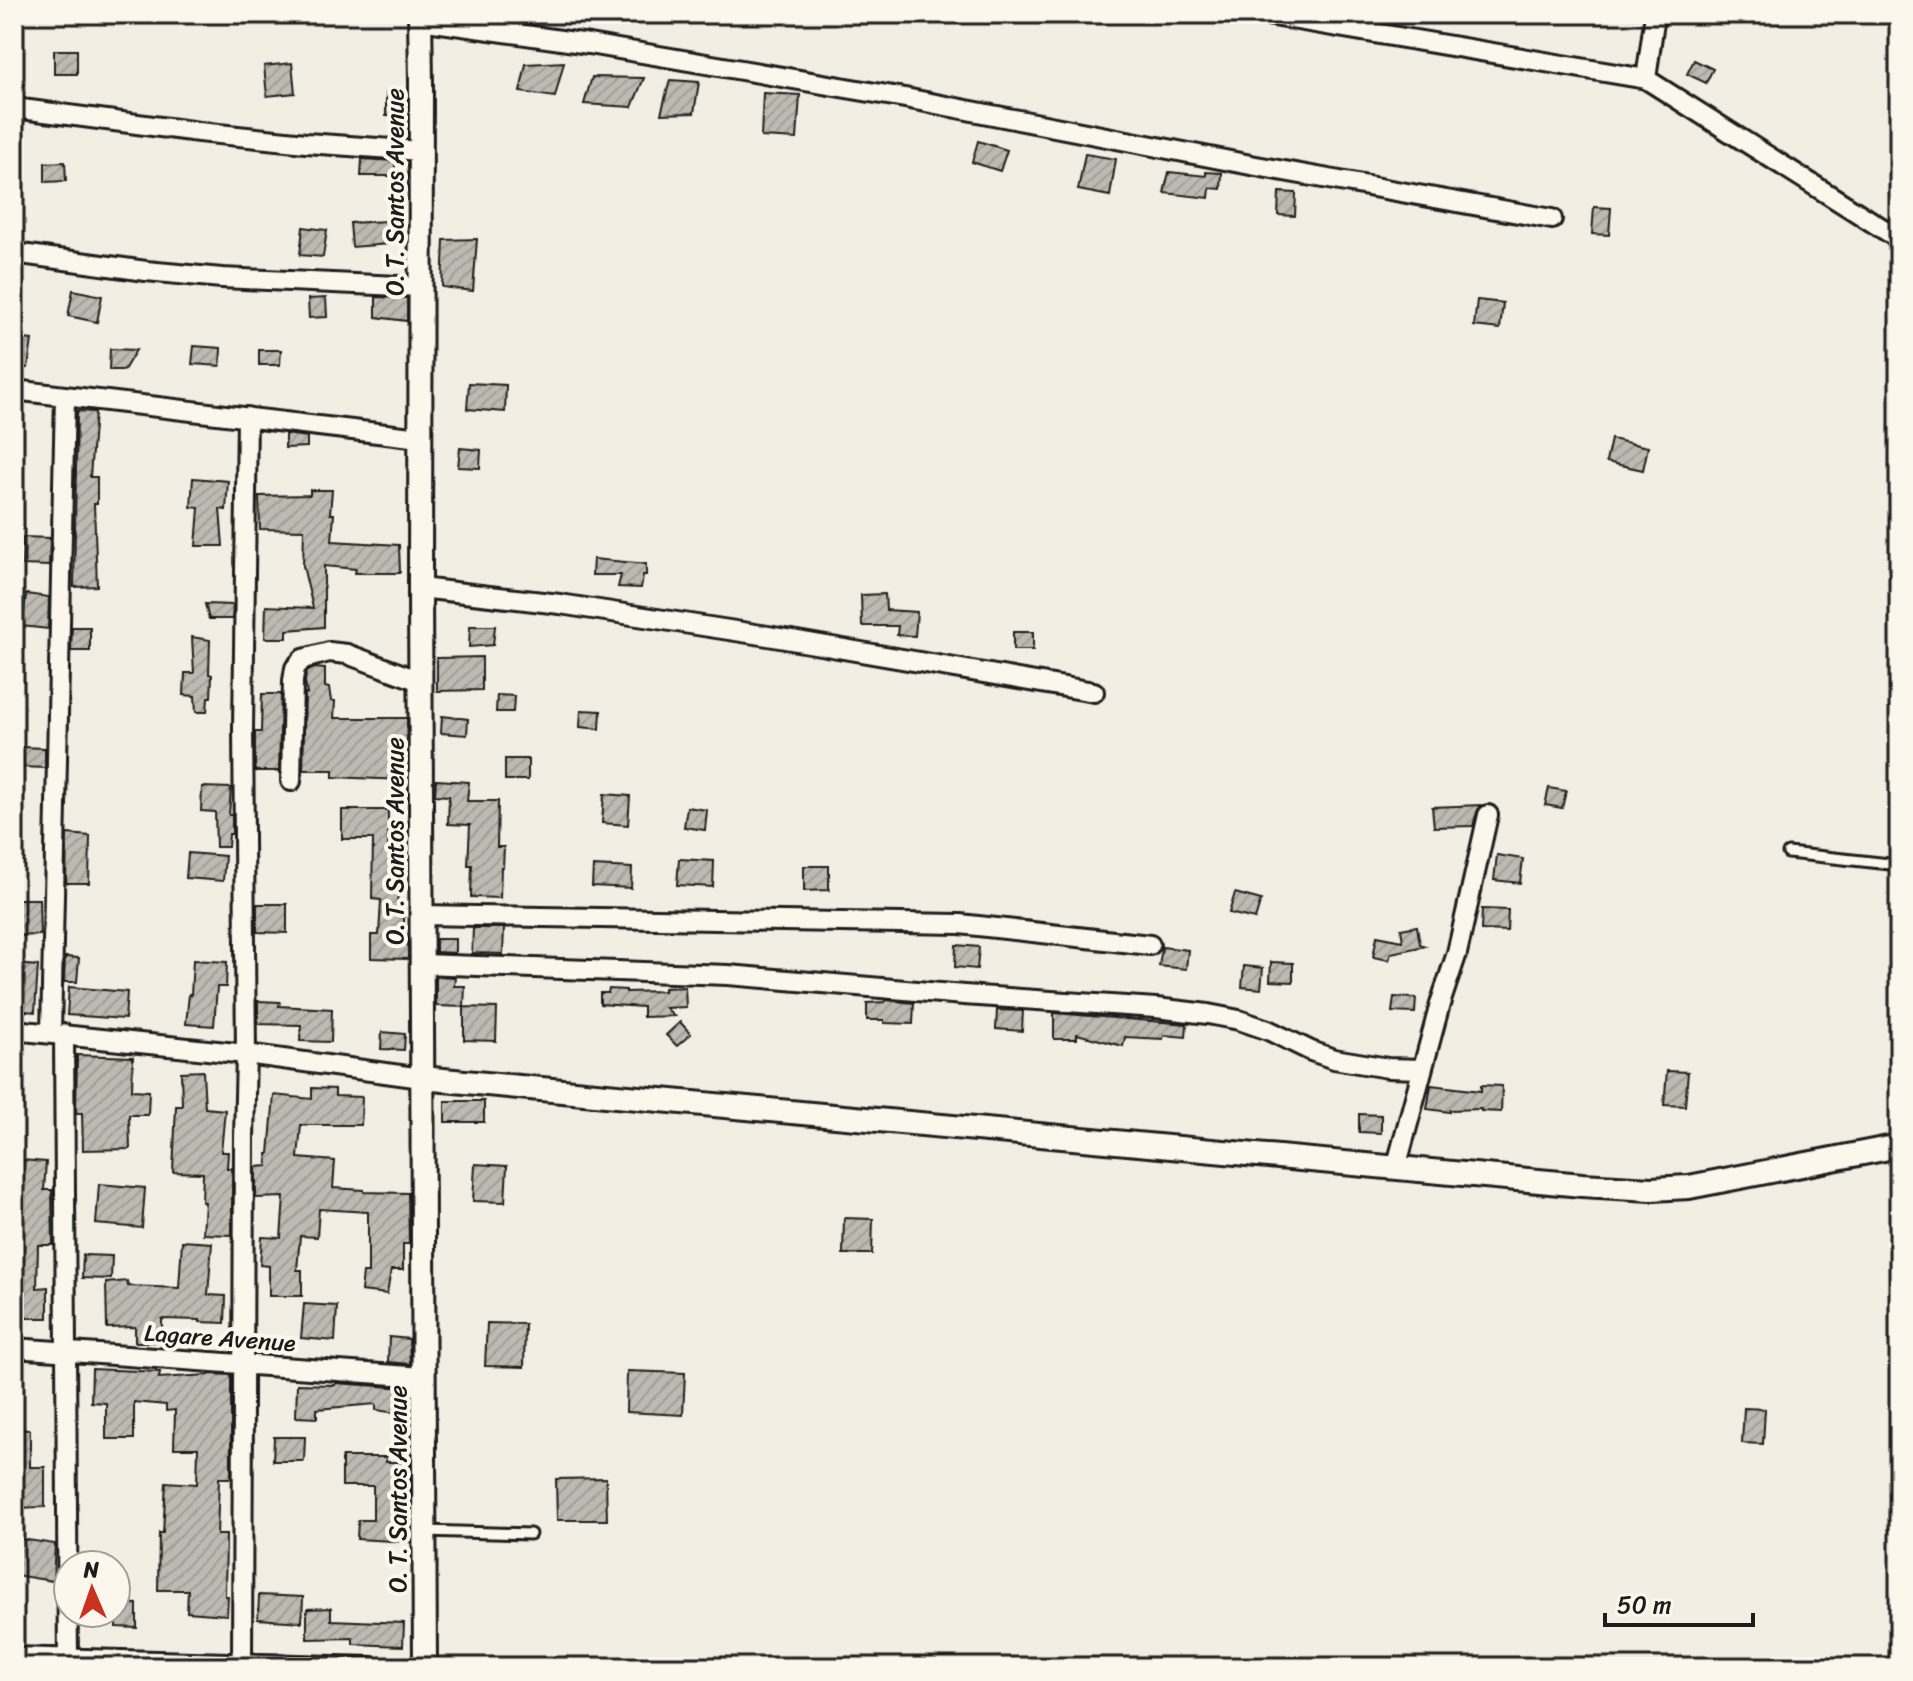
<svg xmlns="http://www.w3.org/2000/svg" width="1913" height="1681" viewBox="0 0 1913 1681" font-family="Sriracha,sans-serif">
<defs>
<pattern id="building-hatch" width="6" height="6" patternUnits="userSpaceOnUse" patternTransform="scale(2)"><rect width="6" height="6" fill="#bdbab1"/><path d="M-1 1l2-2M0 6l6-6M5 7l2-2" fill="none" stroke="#a29f98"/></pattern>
</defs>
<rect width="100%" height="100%" fill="#f2eee4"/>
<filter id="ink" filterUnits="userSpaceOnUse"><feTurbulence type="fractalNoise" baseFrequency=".0125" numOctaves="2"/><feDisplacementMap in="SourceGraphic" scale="16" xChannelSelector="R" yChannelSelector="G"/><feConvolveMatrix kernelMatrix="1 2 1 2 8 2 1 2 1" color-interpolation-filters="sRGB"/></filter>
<g filter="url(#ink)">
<path fill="url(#building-hatch)" stroke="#1c1c1c" stroke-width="2" d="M54,50H77V74H54Z
M1694,60L1713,69L1706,83L1687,74Z
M564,62L555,97L520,92L526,64Z
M292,63L295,93L267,96L264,66Z
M592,77L644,78L632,107L584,104Z
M670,80L699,82L694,113L661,114Z
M386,93H407V116H386Z
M763,93L800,95L797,139L761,137Z
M978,141L1007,150L1000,171L972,162Z
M1085,154L1116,159L1110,196L1078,190Z
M362,159L395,161V176H361Z
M65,162L66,181L45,182V163Z
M1169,172L1206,176V172L1222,173L1221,189L1210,188L1209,198L1164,193Z
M1279,192L1296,193L1295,216L1278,215Z
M1594,207L1611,208L1609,235L1592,234Z
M387,221L389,244L352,247L350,223Z
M303,227L327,230L323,257L300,255Z
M477,239L473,291L442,287L444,240Z
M73,290L102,296L97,322L68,316Z
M376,297L407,298V321L376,317Z
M326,298L327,317L309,318L308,299Z
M1477,300L1503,303L1500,329L1474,326Z
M14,338L32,340L28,368L14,367Z
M194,346L221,348L220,366L192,364Z
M110,349L136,350L124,370H109Z
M259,350H281L280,365H259Z
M469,383L506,385L505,412L467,409Z
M77,411L95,412L90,477H97V504H94L97,586L74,587Z
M285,434L307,437V447L285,448Z
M1611,439L1648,447L1643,470L1606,462Z
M460,448L481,450L480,468L458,467Z
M193,478L228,481L226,510L220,509L223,546H196L199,508L191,507Z
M310,490H332L330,514H334L332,541L399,545L400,573H355L356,569L324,566V627L287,630V638H265L266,606L313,608L303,566L304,530L260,529L259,496L310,495Z
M23,537L50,538L49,566L22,565Z
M593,559L646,564V575H643L641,588L618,587L621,575H592Z
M26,594L49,597L48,629L22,626Z
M885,594L886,610L917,612L915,636L897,635L898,626H862L861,595Z
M205,604L233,605L232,619H209Z
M470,626H495L493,645L469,647Z
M72,627H90V651H71Z
M1013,632H1033V650H1013Z
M192,637L210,640L209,674L212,675L211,697H208L207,712H196L195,696L184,695L185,673H194Z
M482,657V690L437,691V658Z
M314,668L325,669V687L329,688L331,701H335L334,718H407V741H404L402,780L333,777V770H303L305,694H307L305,682L306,673L310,670Z
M262,694H281L279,771H255V732H261Z
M497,695L514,696L513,712H496Z
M581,710L601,711L600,729L580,727Z
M442,716L468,719L467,735L441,733Z
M20,747L45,748V768L20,767Z
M505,759H528V780H505Z
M436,780L469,782L467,801H498L497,847H504L503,867H501L500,898L471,897L472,865H468L470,825L448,824L449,796L435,795Z
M202,787L231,788L229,815H232V834H229L228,847H216L215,812L201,811Z
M1549,788L1566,791L1562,808L1545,805Z
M604,794L630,796L628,825L602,823Z
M1481,805L1477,812L1473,826L1434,827L1432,807Z
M687,807L707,810L705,830L684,827Z
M342,810H388V848L401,849L397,907H404V936H408V959L371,958V935H379L381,900L372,899L373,839H342Z
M67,834L90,836L89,883H66Z
M188,853L225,856L223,881L186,878Z
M1497,855L1523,859L1520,883L1494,880Z
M679,859L714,861L713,887L677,885Z
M593,866L632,868L631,888L592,886Z
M804,866H829V890L804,891Z
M1235,893L1261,900L1255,919L1229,913Z
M14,899H39L40,935L14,936Z
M257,904H287V933L257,932Z
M1482,909L1508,910L1507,931L1481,930Z
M1417,926L1420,944L1425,946L1391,953L1389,960L1373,957L1377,936L1403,941L1401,929Z
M473,928H504L503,954L472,953Z
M436,939H455V953L436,952Z
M956,945L979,947L977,969L955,967Z
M1162,947L1188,950L1186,969L1159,966Z
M65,957L79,958L77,982H64Z
M193,960L227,962L226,987H217L214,1026L186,1024L189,994L191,995Z
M1271,962L1293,963V982L1270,981Z
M14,964L38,966L35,1012L14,1010Z
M1244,966L1263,968L1261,989L1242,987Z
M436,976L455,977L454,986H465L464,1007L436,1006Z
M69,987L127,992L125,1019L67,1015Z
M685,987L686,1007L666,1008L674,1016L643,1017V1007L600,1004V993H608L609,989L626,990V992L664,991V988Z
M1394,997L1416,998L1415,1013L1392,1012Z
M885,1000L914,1003L913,1024L884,1023V1020H867V1003L885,1002Z
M258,1001L280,1002L279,1006L332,1009L331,1042L300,1041L301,1025L258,1024Z
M464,1007L497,1008L496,1041L464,1040Z
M997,1010L1023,1011L1022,1031L996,1029Z
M1054,1013L1187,1024L1186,1037L1164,1035L1163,1039L1125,1037L1123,1046L1077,1034V1039H1054Z
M680,1022L691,1034L677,1046L666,1035Z
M382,1032L405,1034L404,1050L381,1049Z
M77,1055L133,1057L132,1090L149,1091L148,1115H129L130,1149L83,1150L82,1113H76Z
M203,1071L205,1108L225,1110L221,1152H228L227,1168H232V1235L203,1234L205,1202H202L203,1173L173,1172L176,1106H182L181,1072Z
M1667,1071L1688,1072L1685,1106L1664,1105Z
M1431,1085L1481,1091V1085L1502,1086L1501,1112L1481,1111V1109L1450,1110V1112L1427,1109Z
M312,1088L335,1089V1096L362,1097L361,1125H301L298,1158L335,1161L333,1188L364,1190V1192L408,1193L409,1244H403V1270H391L387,1294L361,1291L363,1273H368V1212L319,1209L317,1237L300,1236L297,1270H302V1296H269V1266L260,1265L262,1237L281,1238L284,1197L256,1198V1167L268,1166L267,1154H269L274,1095L312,1099Z
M445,1101H484V1122H445Z
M1359,1114L1381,1115V1133L1359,1132Z
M21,1160L46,1162L44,1190H52L53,1245H38L37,1288L48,1287V1318H20L18,1272H14V1191H19Z
M475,1164L507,1166L505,1202L473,1201Z
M99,1184L145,1188L142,1228L96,1224Z
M844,1218L873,1219L872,1254H843Z
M182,1241L212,1243L208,1295L226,1296L225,1323L200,1322V1320L162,1319V1342H135V1327L107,1328L106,1283L127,1281L128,1286L179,1288Z
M83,1255L112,1256L111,1279L82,1278Z
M304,1304L337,1306L335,1341L301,1338Z
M487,1323L525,1324L524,1367L485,1366Z
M389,1337L409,1339L410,1364L388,1362Z
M92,1369L160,1372L159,1378L209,1375V1374L231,1375V1478H219L217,1535H226L225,1596H228L227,1615L187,1612L188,1590H158L159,1533H163L166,1482L197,1484L198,1448H174L175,1410L166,1411V1405L134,1402V1439H106V1403L91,1402Z
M627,1371L685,1373L683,1415L626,1412Z
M335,1383L407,1388L403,1414L376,1410V1404L317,1409V1418L296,1417L297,1384L335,1385Z
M1744,1408L1765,1409L1763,1444L1742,1443Z
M14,1429L30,1430V1467H45V1507L14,1508Z
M274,1437H305L304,1461H273Z
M342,1457H386V1462H410V1542L357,1539L358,1520H373V1486H342Z
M606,1478L607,1520H557L556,1479Z
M14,1538L55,1544L53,1581L14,1575Z
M259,1595L303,1597L302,1622L258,1619Z
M116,1603L137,1604V1628L116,1627Z
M331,1608V1620L404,1623L403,1646L353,1644V1638L307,1639V1609Z"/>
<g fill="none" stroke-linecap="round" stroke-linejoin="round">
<defs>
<path id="service" d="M1788,853L1899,865
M424,1531L530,1534"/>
<path id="minor" d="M1262,14L1646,79L1899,239
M420,20L589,44L905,98L1256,166L1552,219
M1646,79L1655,14
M14,108L199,132L306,143L421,151
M14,253L146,271L222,278L421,287
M14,390L420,438
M420,588L560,604L768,636L1094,692
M291,781L293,681L295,668L303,659L329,652L347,654L420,681
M421,915L960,924L1150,945
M422,964L728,975L964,995L1156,1008L1208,1014L1239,1020L1268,1030L1311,1051L1334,1059L1388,1068L1422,1069
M14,1030L246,1054L422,1078
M51,1033L65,396
M64,1034L68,1667
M1396,1168L1440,1004L1457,953L1488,815
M14,1348L423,1377
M14,1657L370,1667
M242,1664L244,1138L246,1054L243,729L247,417"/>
<path id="tertiary" d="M420,14L421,83L420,588L425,1667
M422,1078L1582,1185L1651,1189L1689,1187L1899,1146"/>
</defs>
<use href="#service" stroke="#1c1c1c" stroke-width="15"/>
<use href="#minor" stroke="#1c1c1c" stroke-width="24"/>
<use href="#tertiary" stroke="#1c1c1c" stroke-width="28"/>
<use href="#service" stroke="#fbf7ec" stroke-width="9"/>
<use href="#minor" stroke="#fbf7ec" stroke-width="18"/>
<use href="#tertiary" stroke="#fbf7ec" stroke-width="22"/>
</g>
</g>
<g text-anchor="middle" stroke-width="8" stroke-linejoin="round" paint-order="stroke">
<g font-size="24" fill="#1c1c1c" stroke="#fbf7ec">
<text transform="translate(395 192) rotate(-90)" y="8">O. T. Santos Avenue</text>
<text transform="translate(395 841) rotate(-90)" y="8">O. T. Santos Avenue</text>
<text transform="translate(220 1338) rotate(4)" y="8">Lagare Avenue</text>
<text transform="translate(398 1489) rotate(-90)" y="8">O. T. Santos Avenue</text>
</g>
</g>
<rect width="1913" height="1681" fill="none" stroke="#fbf7ec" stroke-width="48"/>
<rect x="24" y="24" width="1865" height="1633" fill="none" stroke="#1c1c1c" stroke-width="3" filter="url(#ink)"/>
<g transform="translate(92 1589) rotate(358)"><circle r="38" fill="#fbf7ec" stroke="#a29f99" stroke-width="2"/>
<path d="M0-6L14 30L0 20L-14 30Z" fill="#c8321e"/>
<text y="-12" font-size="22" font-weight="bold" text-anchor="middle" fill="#1c1c1c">N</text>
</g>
<path d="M1605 1613v12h148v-12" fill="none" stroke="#1c1c1c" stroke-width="4"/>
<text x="1617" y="1613" font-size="24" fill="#1c1c1c" stroke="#fbf7ec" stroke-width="6" paint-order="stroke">50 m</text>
</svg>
